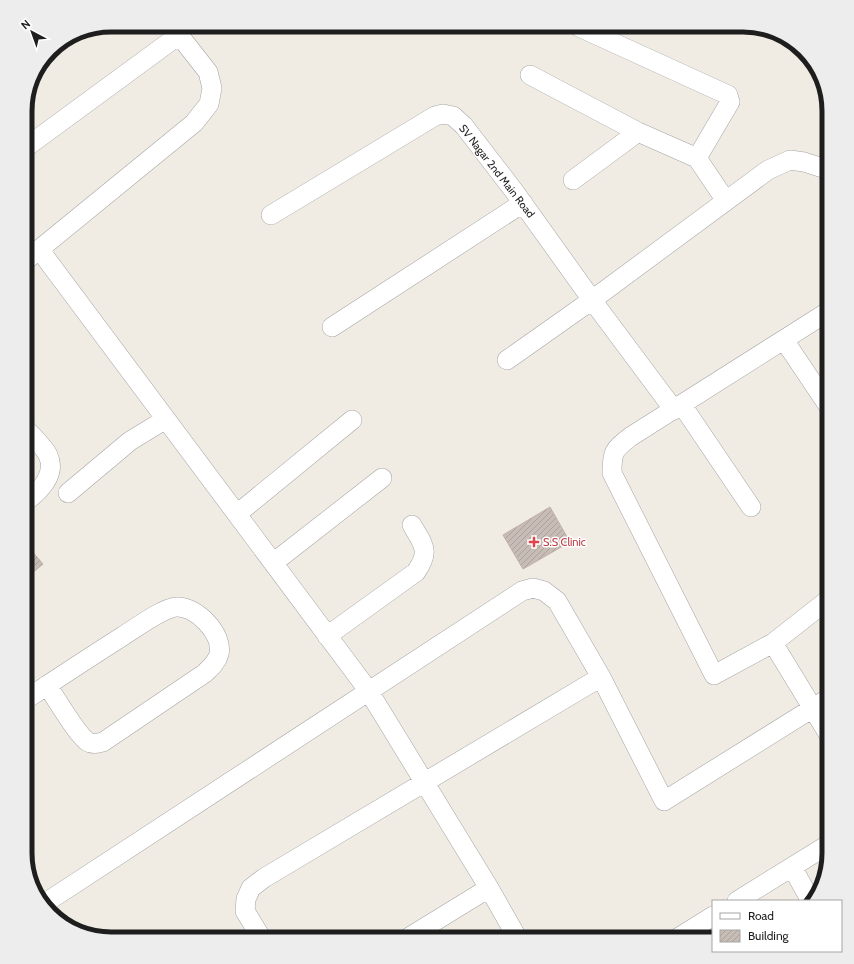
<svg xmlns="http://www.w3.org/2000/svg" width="854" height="964" viewBox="0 0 854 964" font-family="Cabin,sans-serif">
<defs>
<pattern id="building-hatch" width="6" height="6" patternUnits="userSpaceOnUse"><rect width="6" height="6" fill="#c8bdb6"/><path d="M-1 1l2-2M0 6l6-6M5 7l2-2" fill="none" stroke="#aba29c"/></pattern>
</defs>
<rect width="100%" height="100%" fill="#f0ebe3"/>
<path fill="url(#building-hatch)" stroke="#c2b1a5" d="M550,507L570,542L523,569L503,535Z
M25,543L43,564L25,579Z"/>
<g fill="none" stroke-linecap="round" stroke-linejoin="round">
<defs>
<path id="street" d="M579,27L728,95L730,102L697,158
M530,75L638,132L697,158L726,201
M573,180L638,132
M271,215L435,116L443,114L453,116L464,126L514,191L592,300L674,410
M39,249L368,690L489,888L518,939
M25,261L194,123L209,104L212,88L208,72L179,35L25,148
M829,311L630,437C614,450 612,451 612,473L714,675L773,643L829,599
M332,327L523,203
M784,340L829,407
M507,360L592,300L768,170L790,160L804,162L829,170
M682,405L751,507
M68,493L130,441L166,419
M25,502C40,491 57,475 48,455C44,447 32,436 25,428
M237,514L352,420
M273,563L382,478
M327,636L416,572C431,550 423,545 412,525
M773,643L829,735
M25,700C58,678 90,657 123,636C134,629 163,608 176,607C195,605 224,634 219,654C217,662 211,667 205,673L103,742C98,743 93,745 88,742C78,736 55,697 47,685
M792,867L811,901
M737,901L829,844
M42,905L522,591L533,588L544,591L557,601L601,677L664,801L829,698
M262,939L245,911L246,899L251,888L264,878L601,677
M406,939L489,888
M676,939L713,916"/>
</defs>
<use href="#street" stroke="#a5a5a5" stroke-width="20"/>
<use href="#street" stroke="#fff" stroke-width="19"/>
</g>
<path fill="#e0444e" stroke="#fff" stroke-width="1.5" d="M532 536h4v4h4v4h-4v4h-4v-4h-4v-4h4z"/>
<g text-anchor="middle" stroke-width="3" stroke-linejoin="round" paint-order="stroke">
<g font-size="11" fill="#1e1e1e" stroke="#fff">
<text transform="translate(497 171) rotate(52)" y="4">SV Nagar 2nd Main Road</text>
</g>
<g font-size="11" fill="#be3a42" stroke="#fff" text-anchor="start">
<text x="543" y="546">S.S Clinic</text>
</g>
</g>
<path d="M0 0H854V964H0ZM111 32H743A79 79 0 0 1 822 111V853A79 79 0 0 1 743 932H111A79 79 0 0 1 32 853V111A79 79 0 0 1 111 32Z" fill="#ededed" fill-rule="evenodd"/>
<path fill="none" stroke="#1e1e1e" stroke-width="5" d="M111 32H743A79 79 0 0 1 822 111V853A79 79 0 0 1 743 932H111A79 79 0 0 1 32 853V111A79 79 0 0 1 111 32Z"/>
<rect x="712" y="900" width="130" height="52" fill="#ffffff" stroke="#a5a5a5"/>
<rect x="720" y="913" width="20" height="6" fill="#ffffff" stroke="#a5a5a5"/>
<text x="748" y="920" font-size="12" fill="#1e1e1e">Road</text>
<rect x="720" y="930" width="20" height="12" fill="url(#building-hatch)" stroke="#a5a5a5"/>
<text x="748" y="940" font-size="12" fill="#1e1e1e">Building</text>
<g transform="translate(32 32) rotate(319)" stroke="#ffffff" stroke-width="3" paint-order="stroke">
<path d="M0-3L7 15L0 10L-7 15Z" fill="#1e1e1e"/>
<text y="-6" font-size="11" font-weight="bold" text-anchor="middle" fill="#1e1e1e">N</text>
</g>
</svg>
